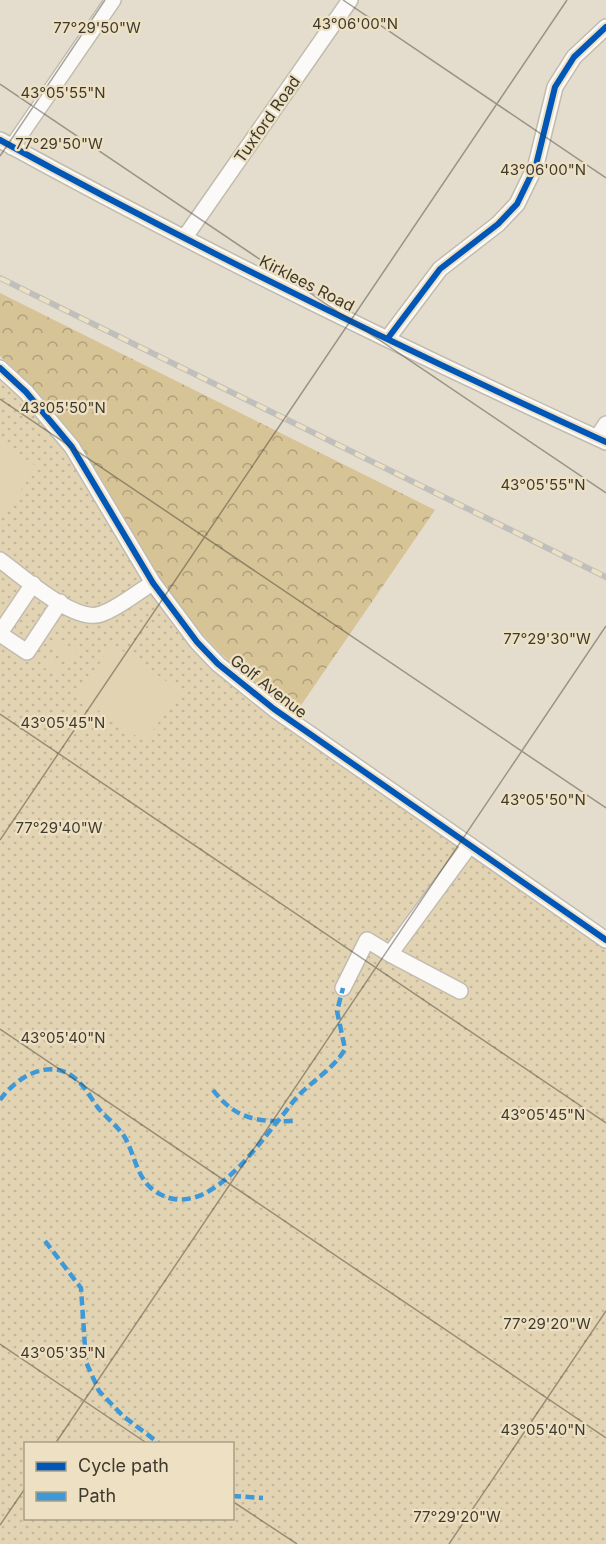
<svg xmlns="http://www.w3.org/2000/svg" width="606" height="1544" viewBox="0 0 606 1544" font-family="Inter,sans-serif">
<defs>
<pattern id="green-dots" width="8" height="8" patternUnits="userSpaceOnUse" patternTransform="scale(1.5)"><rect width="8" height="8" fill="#e2d4b2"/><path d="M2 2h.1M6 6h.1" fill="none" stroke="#c3b799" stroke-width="1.8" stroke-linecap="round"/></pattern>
<pattern id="forest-crowns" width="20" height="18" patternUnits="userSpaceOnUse" patternTransform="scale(1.5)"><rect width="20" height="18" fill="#d7c496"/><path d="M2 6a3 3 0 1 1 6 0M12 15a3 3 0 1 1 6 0" fill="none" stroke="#b0a07b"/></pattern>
</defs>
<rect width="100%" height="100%" fill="#e4ddcd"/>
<path fill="url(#green-dots)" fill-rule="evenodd" d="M0,377C62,433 94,501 137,570C164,615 199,653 237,689L606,950V1544H0ZM26,1444H232V1518H26Z"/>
<path fill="url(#forest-crowns)" d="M0,293L435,510L295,714C247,680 206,644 171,596C140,553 118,504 89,459C65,422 33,385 0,356Z"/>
<path fill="#e2d4b2" d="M0,441L37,467L1,519L0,518Z
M58,639L77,651L71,660L52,647Z
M113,644L180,691L145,742L77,696Z
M46,657L65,669L59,678L40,665Z"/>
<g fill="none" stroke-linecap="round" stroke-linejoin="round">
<defs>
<path id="minor" d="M0,140C196,248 403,349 606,442
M12,147L113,0
M185,237L350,0
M388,338L440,269L498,224L517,204L536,165L555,87L574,57L606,27
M0,368L26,392L72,447L153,583L197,642L218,664L274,709L606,940
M597,438L606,424
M0,560C21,575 75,624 101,614C119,608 137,592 153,583
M0,633L33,584
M0,634L27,652L60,602
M343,988L367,940L390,954
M460,991L390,954L470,845"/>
</defs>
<use href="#minor" stroke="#c1bcaf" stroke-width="18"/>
<use href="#minor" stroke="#fbfaf8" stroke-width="15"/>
<defs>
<path id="rail" d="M0,278L606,577"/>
</defs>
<use href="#rail" stroke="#c0bfbb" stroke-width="6"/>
<use href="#rail" stroke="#eee1c3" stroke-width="4" stroke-dasharray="11" stroke-linecap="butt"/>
<path stroke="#3f98d7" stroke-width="4.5" stroke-dasharray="9 4.5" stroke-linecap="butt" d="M213,1090C236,1120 258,1122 294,1121
M0,1100C17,1076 52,1056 77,1080C86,1088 92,1100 99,1109C107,1118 117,1126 124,1136C134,1152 136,1175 151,1188C199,1228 251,1154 277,1122C285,1113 292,1102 300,1094C315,1079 335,1067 345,1049L337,1011L343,988
M45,1241L81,1288L86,1362L99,1391L123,1416L160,1444
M232,1496L263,1498"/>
<defs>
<path id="cycleway" d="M0,140C196,248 403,349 606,442
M388,338L440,269L498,224L517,204L536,165L555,87L574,57L606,27
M0,368L26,392L72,447L153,583L197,642L218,664L274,709L606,940"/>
</defs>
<use href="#cycleway" stroke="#eee1c3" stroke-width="10"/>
<use href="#cycleway" stroke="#0057b8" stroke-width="6"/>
</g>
<path fill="none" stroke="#3f3a2e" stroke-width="1.5" stroke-opacity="0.45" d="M343,0L606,178M0,84L606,493M0,156L105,0M0,399L606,808M0,714L606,1123M0,840L567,0M0,1029L606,1438M0,1344L148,1444M55,1444L606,626M232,1501L297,1544M0,1525L26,1487M449,1544L606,1311"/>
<g text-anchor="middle" stroke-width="4.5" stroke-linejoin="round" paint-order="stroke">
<g font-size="16" fill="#3f3a2e" stroke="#eee1c3">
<text transform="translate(267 119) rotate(-55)" y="6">Tuxford Road</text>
<text transform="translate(307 283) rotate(27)" y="6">Kirklees Road</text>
<text transform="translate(269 686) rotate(38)" y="6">Golf Avenue</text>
</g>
</g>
<g font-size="15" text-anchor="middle" fill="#3f3a2e" stroke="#eee1c3" stroke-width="4.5" stroke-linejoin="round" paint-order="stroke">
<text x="355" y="29">43°06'00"N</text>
<text x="97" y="33">77°29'50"W</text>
<text x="63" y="98">43°05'55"N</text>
<text x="59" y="149">77°29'50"W</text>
<text x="543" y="175">43°06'00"N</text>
<text x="63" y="413">43°05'50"N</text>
<text x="543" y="490">43°05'55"N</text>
<text x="547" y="644">77°29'30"W</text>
<text x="63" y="728">43°05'45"N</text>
<text x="543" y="805">43°05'50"N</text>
<text x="59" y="833">77°29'40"W</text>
<text x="63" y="1043">43°05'40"N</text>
<text x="543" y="1120">43°05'45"N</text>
<text x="547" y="1329">77°29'20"W</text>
<text x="63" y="1358">43°05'35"N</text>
<text x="543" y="1435">43°05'40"N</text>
<text x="457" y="1522">77°29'20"W</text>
</g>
<rect x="24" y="1442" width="210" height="78" fill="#eee1c3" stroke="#a89e87" stroke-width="1.5"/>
<rect x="36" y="1462" width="30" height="9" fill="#0057b8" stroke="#a89e87" stroke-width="1.5"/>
<text x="78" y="1472" font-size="18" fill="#3f3a2e">Cycle path</text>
<rect x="36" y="1492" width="30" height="9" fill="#3f98d7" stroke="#a89e87" stroke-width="1.5"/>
<text x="78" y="1502" font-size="18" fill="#3f3a2e">Path</text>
</svg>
